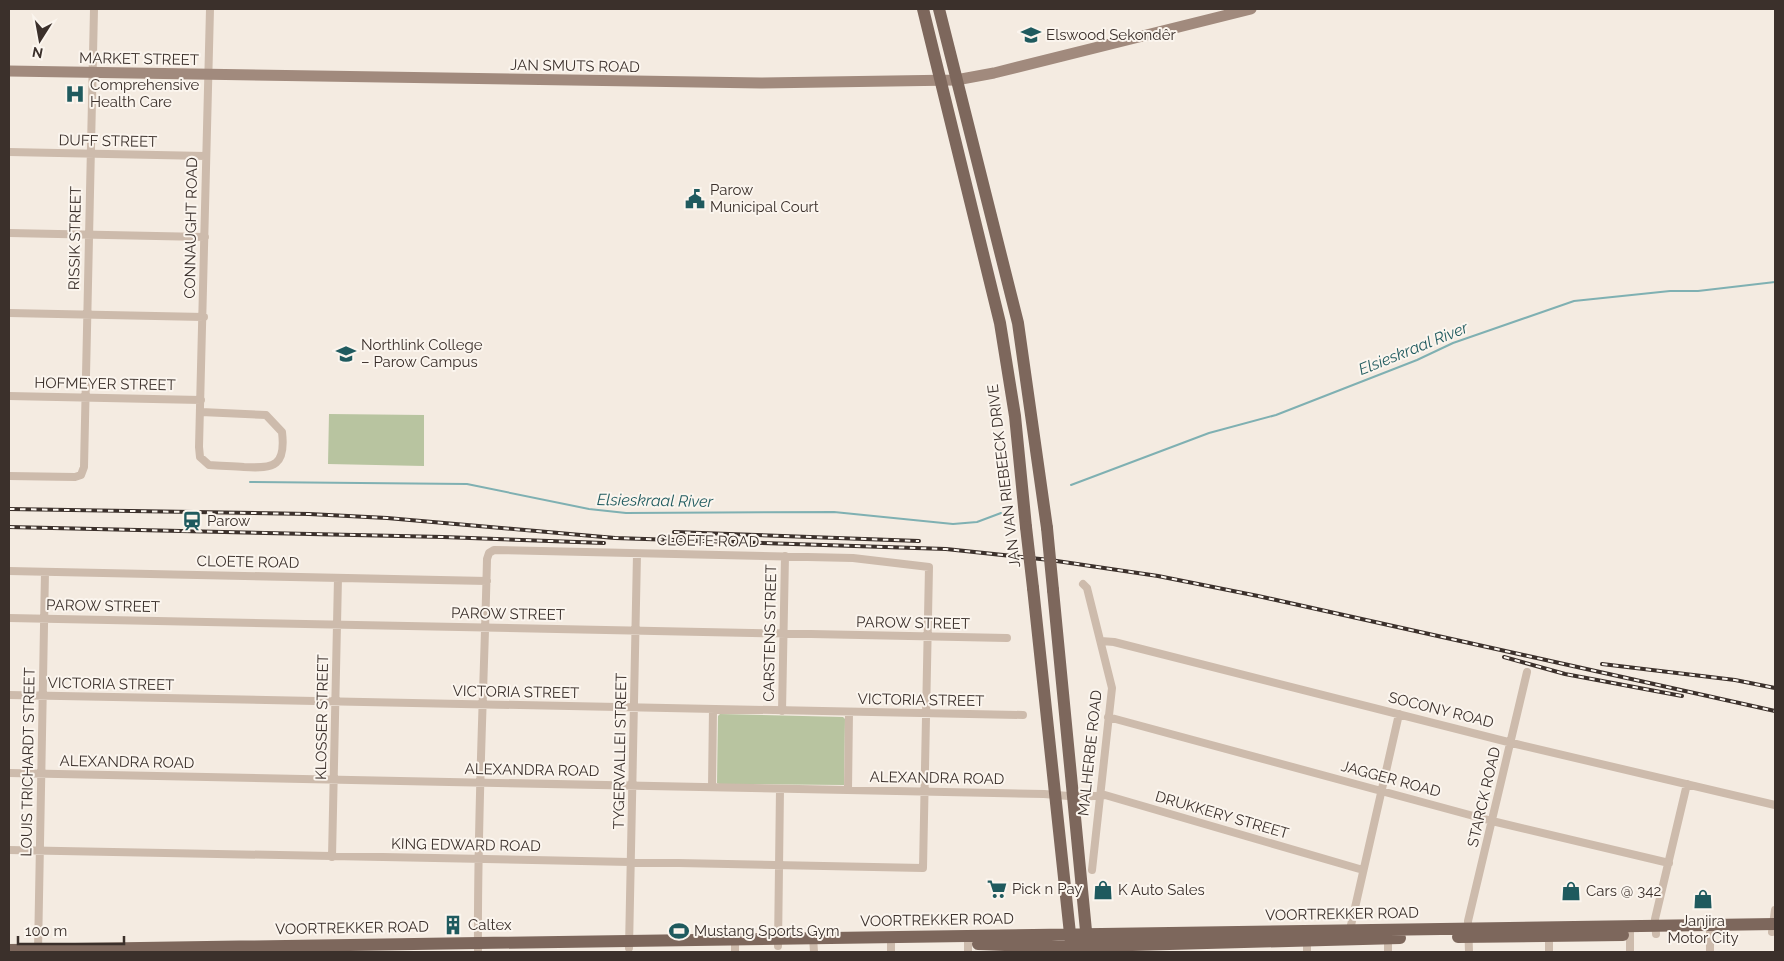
<svg xmlns="http://www.w3.org/2000/svg" width="1784" height="961" viewBox="0 0 1784 961" font-family="Raleway,sans-serif">
<rect width="100%" height="100%" fill="#f4ebe1"/>
<path fill="#b8c4a0" d="M329,414L424,415V466L328,464Z
M720,714L843,717L845,719L844,785L719,784L717,783L718,716Z"/>
<g fill="none" stroke-linecap="round" stroke-linejoin="round">
<path stroke="#7fb0b2" stroke-width="2" d="M250,482L467,484L589,509L626,513L834,512L953,524L977,522L1001,513
M1071,485L1209,433L1276,415L1417,360L1453,343L1574,301L1670,291H1698L1775,282"/>
<path stroke="#cdbbac" stroke-width="8" d="M9,152L206,156
M9,233L205,237
M9,313L204,317
M9,396L201,400
M201,412L266,415L282,432C286,465 275,469 244,467C233,466 221,466 209,465L200,457L199,447L210,9
M9,476L75,477L81,475L84,467L94,9
M9,571L487,581
M1083,584L1087,588L1112,688L1092,870
M9,618L1007,638
M1101,641L1114,642L1516,744L1775,805
M9,695L1023,715
M782,711L785,556
M1108,717L1492,821L1669,863
M9,773L1044,794L1081,797L1105,795L1363,870
M712,787L713,709
M848,790L849,712
M9,850C314,854 618,863 923,868L929,567L853,558L494,550L489,553L487,559C484,689 477,820 478,950
M332,857L338,578
M1710,925V952
M1772,932L1775,910
M1349,934L1399,714
M1388,934V952
M1549,934V952
M1656,934L1655,919L1687,784
M813,937L814,952
M1307,937V952
M735,938V952
M778,946L780,789
M629,948L637,554
M38,952L45,572
M891,952V937
M968,952V935
M1469,952L1468,921L1527,672
M1630,952V926"/>
<path stroke="#a18a7d" stroke-width="11" d="M9,71L761,83L956,80L994,73L1251,9"/>
<path stroke="#7d675c" stroke-width="12" d="M923,9L1000,323L1015,416L1026,527
M939,9L1018,323L1047,528
M1033,588L1071,943
M1053,590L1087,941
M1458,937L1623,935
M978,944L1058,947L1400,938
M9,950L1775,924"/>
<defs>
<path id="rail" d="M9,509L309,514L387,518L615,538L946,549L1050,560L1158,576L1258,596L1775,711
M9,527L443,537L604,543
M674,532L919,541
M1504,657L1565,674L1682,696
M1602,664L1735,680L1775,688"/>
</defs>
<use href="#rail" stroke="#3b302b" stroke-width="4"/>
<use href="#rail" stroke="#fbf5ee" stroke-width="2" stroke-dasharray="5.5" stroke-linecap="butt"/>
<path stroke="#7d675c" stroke-width="12" d="M1026,527L1033,588
M1047,528L1053,590"/>
</g>
<defs>
<symbol id="school-bare" viewBox="-9 -9 18 18"><path d="M0-5L7-2L0 1L-7-2ZM-4 1L0 2.5L4 1V4Q0 6-4 4Z" fill="#1f5a5e" stroke="#fbf5ee" stroke-width="2.5" paint-order="stroke"/></symbol>
<symbol id="hospital-bare" viewBox="-9 -9 18 18"><path d="M-5-5h3v3.5h4V-5h3V5h-3V1.5h-4V5h-3Z" fill="#1f5a5e" stroke="#fbf5ee" stroke-width="2.5" paint-order="stroke"/></symbol>
<symbol id="civic-bare" viewBox="-9 -9 18 18"><path d="M-.6-6.5H3V-4.5H.6V-3L4-1V1h2V6H-6V1h2V-1L-.6-3ZM-1.2 2.5V6h2.4V2.5Z" fill="#1f5a5e" stroke="#fbf5ee" stroke-width="2.5" paint-order="stroke"/></symbol>
<symbol id="university-bare" viewBox="-9 -9 18 18"><path d="M0-5L7-2L0 1L-7-2ZM-4 1L0 2.5L4 1V4Q0 6-4 4Z" fill="#1f5a5e" stroke="#fbf5ee" stroke-width="2.5" paint-order="stroke"/></symbol>
<symbol id="station-bare" viewBox="-9 -9 18 18"><path d="M-3-6H3Q5-6 5-4V2Q5 4 3 4L4.5 6H3L1.5 4h-3L-3 6H-4.5L-3 4Q-5 4-5 2V-4Q-5-6-3-6ZM-3.5-4v3h7v-3ZM-3.5 1v1.5H-2V1ZM2 1v1.5H3.5V1Z" fill="#1f5a5e" stroke="#fbf5ee" stroke-width="2.5" paint-order="stroke"/></symbol>
<symbol id="supermarket-bare" viewBox="-9 -9 18 18"><path d="M-6-5.5h2.5l.6 2H6L4.5 2H-2.5L-4.4-4H-6ZM-1.5 3.2a1.3 1.3 0 1 0 .1 0ZM3 3.2a1.3 1.3 0 1 0 .1 0Z" fill="#1f5a5e" stroke="#fbf5ee" stroke-width="2.5" paint-order="stroke"/></symbol>
<symbol id="shop-bare" viewBox="-9 -9 18 18"><path d="M-5-2.5h2.3a2.7 3.5 0 0 1 5.4 0H5L5.5 6h-11ZM-1.5-2.5h3a1.5 2.3 0 0 0-3 0Z" fill="#1f5a5e" stroke="#fbf5ee" stroke-width="2.5" paint-order="stroke"/></symbol>
<symbol id="building-bare" viewBox="-9 -9 18 18"><path d="M-4-6H4V6H1V3H-1V6H-4ZM-2.5-4.3h1.7v1.8h-1.7ZM.8-4.3h1.7v1.8H.8ZM-2.5-1h1.7V.8h-1.7ZM.8-1h1.7V.8H.8Z" fill="#1f5a5e" stroke="#fbf5ee" stroke-width="2.5" paint-order="stroke"/></symbol>
<symbol id="stadium-bare" viewBox="-9 -9 18 18"><path d="M0-5a6.5 5 0 1 0 0 10a6.5 5 0 1 0 0-10ZM-3.5-1.8h7v3.6h-7Z" fill="#1f5a5e" stroke="#fbf5ee" stroke-width="2.5" paint-order="stroke"/></symbol>
</defs>
<g fill-rule="evenodd">
<use href="#school-bare" x="1017" y="21" width="28" height="28"/>
<use href="#hospital-bare" x="61" y="80" width="28" height="28"/>
<use href="#civic-bare" x="681" y="185" width="28" height="28"/>
<use href="#university-bare" x="332" y="340" width="28" height="28"/>
<use href="#station-bare" x="178" y="507" width="28" height="28"/>
<use href="#supermarket-bare" x="983" y="875" width="28" height="28"/>
<use href="#shop-bare" x="1089" y="876" width="28" height="28"/>
<use href="#shop-bare" x="1557" y="877" width="28" height="28"/>
<use href="#shop-bare" x="1689" y="885" width="28" height="28"/>
<use href="#building-bare" x="439" y="911" width="28" height="28"/>
<use href="#stadium-bare" x="665" y="917" width="28" height="28"/>
</g>
<g text-anchor="middle" stroke-width="4" stroke-linejoin="round" paint-order="stroke">
<g font-size="15" fill="#3b302b" stroke="#fbf5ee" text-anchor="start">
<text x="1046" y="40">Elswood Sekondêr</text>
<text x="90" y="90">Comprehensive<tspan x="90" dy="17">Health Care</tspan></text>
<text x="710" y="195">Parow<tspan x="710" dy="17">Municipal Court</tspan></text>
<text x="361" y="350">Northlink College<tspan x="361" dy="17">– Parow Campus</tspan></text>
<text x="207" y="526">Parow</text>
<text x="1012" y="894">Pick n Pay</text>
<text x="1118" y="895">K Auto Sales</text>
<text x="1586" y="896">Cars @ 342</text>
<text x="1703" y="926" text-anchor="middle">Janjira<tspan x="1703" dy="17">Motor City</tspan></text>
<text x="468" y="930">Caltex</text>
<text x="694" y="936">Mustang Sports Gym</text>
</g>
<g font-size="15" fill="#3b302b" stroke="#fbf5ee">
<text transform="translate(139 59) rotate(1)" y="5">MARKET STREET</text>
<text transform="translate(575 66) rotate(1)" y="5">JAN SMUTS ROAD</text>
<text transform="translate(108 141) rotate(1)" y="5">DUFF STREET</text>
<text transform="translate(191 228) rotate(-89)" y="5">CONNAUGHT ROAD</text>
<text transform="translate(75 238) rotate(-89)" y="5">RISSIK STREET</text>
<text transform="translate(105 384) rotate(1)" y="5">HOFMEYER STREET</text>
<text transform="translate(1004 476) rotate(-97)" y="5">JAN VAN RIEBEECK DRIVE</text>
<text transform="translate(708 541) rotate(1)" y="5">CLOETE ROAD</text>
<text transform="translate(248 562) rotate(1)" y="5">CLOETE ROAD</text>
<text transform="translate(103 606) rotate(1)" y="5">PAROW STREET</text>
<text transform="translate(508 614) rotate(1)" y="5">PAROW STREET</text>
<text transform="translate(913 623) rotate(1)" y="5">PAROW STREET</text>
<text transform="translate(770 633) rotate(-89)" y="5">CARSTENS STREET</text>
<text transform="translate(111 684) rotate(1)" y="5">VICTORIA STREET</text>
<text transform="translate(516 692) rotate(1)" y="5">VICTORIA STREET</text>
<text transform="translate(921 700) rotate(1)" y="5">VICTORIA STREET</text>
<text transform="translate(1441 710) rotate(14)" y="5">SOCONY ROAD</text>
<text transform="translate(322 717) rotate(-89)" y="5">KLOSSER STREET</text>
<text transform="translate(620 751) rotate(-89)" y="5">TYGERVALLEI STREET</text>
<text transform="translate(1090 753) rotate(-84)" y="5">MALHERBE ROAD</text>
<text transform="translate(28 762) rotate(-89)" y="5">LOUIS TRICHARDT STREET</text>
<text transform="translate(127 762) rotate(1)" y="5">ALEXANDRA ROAD</text>
<text transform="translate(532 770) rotate(1)" y="5">ALEXANDRA ROAD</text>
<text transform="translate(937 778) rotate(1)" y="5">ALEXANDRA ROAD</text>
<text transform="translate(1391 779) rotate(15)" y="5">JAGGER ROAD</text>
<text transform="translate(1484 797) rotate(-77)" y="5">STARCK ROAD</text>
<text transform="translate(1222 815) rotate(16)" y="5">DRUKKERY STREET</text>
<text transform="translate(466 845) rotate(1)" y="5">KING EDWARD ROAD</text>
<text transform="translate(1342 914) rotate(-1)" y="5">VOORTREKKER ROAD</text>
<text transform="translate(937 920) rotate(-1)" y="5">VOORTREKKER ROAD</text>
<text transform="translate(352 928) rotate(-1)" y="5">VOORTREKKER ROAD</text>
</g>
<g font-size="16" font-style="italic" fill="#1f5a5e" stroke="#fbf5ee">
<text transform="translate(1413 348) rotate(-22)" y="6">Elsieskraal River</text>
<text transform="translate(655 500) rotate(1)" y="6">Elsieskraal River</text>
</g>
</g>
<rect width="1784" height="961" fill="none" stroke="#3b302b" stroke-width="20"/>
<g transform="translate(40 40) rotate(191)" stroke="#fbf5ee" stroke-width="4" paint-order="stroke">
<path d="M0-4L9 19L0 12L-9 19Z" fill="#3b302b"/>
<text y="-8" font-size="14" font-weight="bold" text-anchor="middle" fill="#3b302b">N</text>
</g>
<path d="M18 936v8h106v-8" fill="none" stroke="#3b302b" stroke-width="2.5"/>
<text x="25" y="936" font-size="15" fill="#3b302b" stroke="#fbf5ee" stroke-width="4" paint-order="stroke">100 m</text>
</svg>
